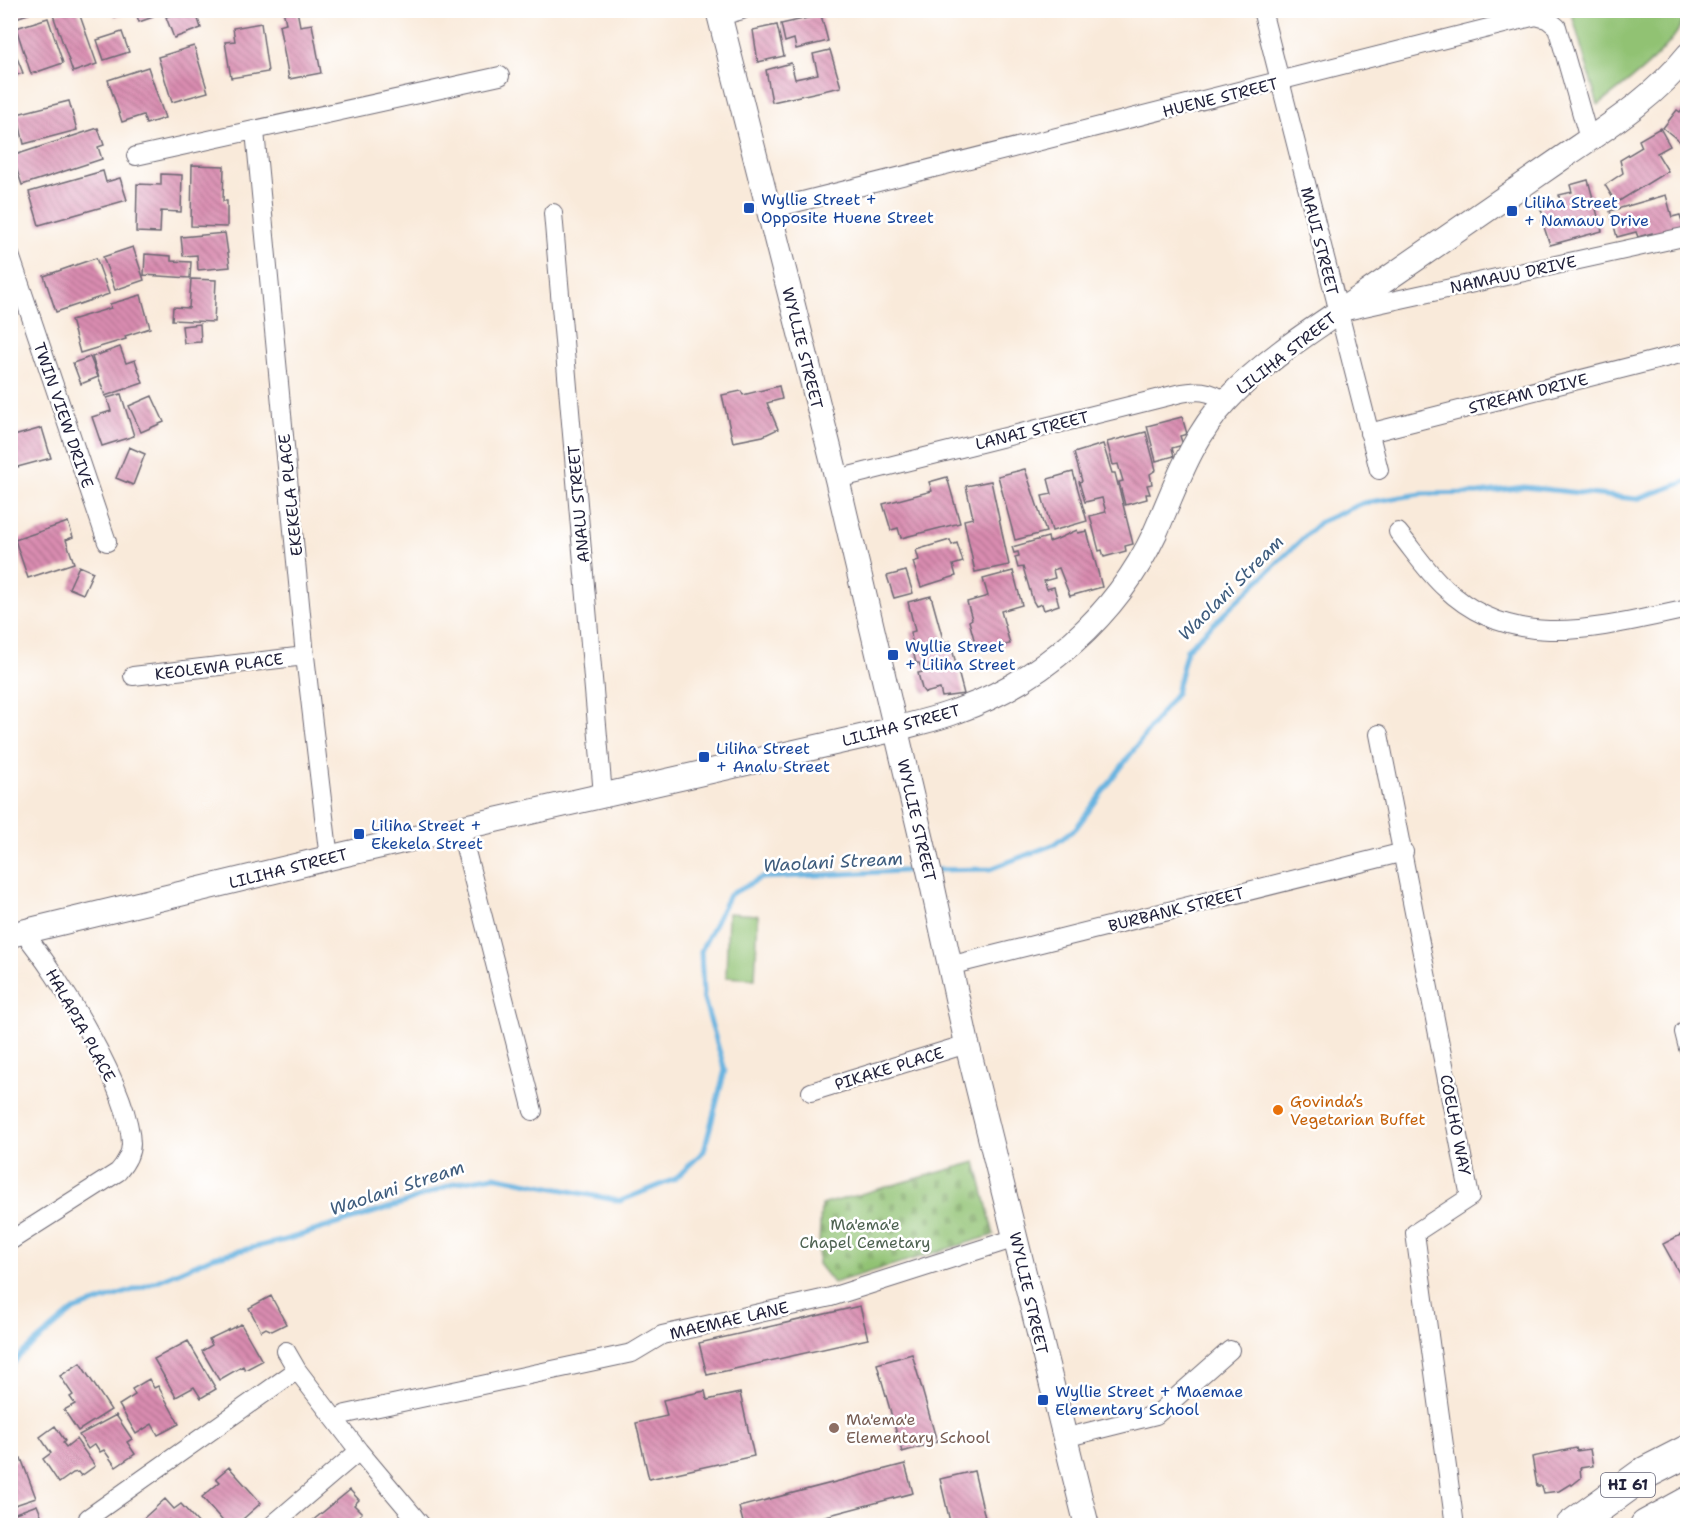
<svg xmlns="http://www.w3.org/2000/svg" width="1698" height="1536" viewBox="0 0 1698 1536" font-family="'Shantell Sans',sans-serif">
<defs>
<pattern id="cemetery-stones" width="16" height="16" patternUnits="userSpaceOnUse" patternTransform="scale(1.5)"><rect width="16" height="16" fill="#91c273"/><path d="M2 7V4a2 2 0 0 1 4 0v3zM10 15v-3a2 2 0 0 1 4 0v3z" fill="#7da664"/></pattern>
<pattern id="building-back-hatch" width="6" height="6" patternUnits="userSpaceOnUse" patternTransform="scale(1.5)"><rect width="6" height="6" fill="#d98cb0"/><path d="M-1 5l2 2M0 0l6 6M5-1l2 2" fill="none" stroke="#b07290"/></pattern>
</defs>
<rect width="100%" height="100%" fill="#fff"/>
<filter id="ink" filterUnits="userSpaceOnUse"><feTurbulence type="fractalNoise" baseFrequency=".0167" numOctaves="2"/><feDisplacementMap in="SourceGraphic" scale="12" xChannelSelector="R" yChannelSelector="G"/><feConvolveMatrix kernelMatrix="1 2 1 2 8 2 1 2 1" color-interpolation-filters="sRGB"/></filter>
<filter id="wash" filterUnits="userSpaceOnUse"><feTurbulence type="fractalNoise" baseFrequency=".008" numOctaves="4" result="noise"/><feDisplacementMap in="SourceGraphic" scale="24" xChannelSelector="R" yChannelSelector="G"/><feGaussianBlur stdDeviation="1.35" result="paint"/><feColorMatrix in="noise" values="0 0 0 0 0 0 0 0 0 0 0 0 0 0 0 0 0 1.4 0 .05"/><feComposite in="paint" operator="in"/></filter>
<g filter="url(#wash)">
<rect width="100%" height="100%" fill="#f9eada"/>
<path fill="url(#cemetery-stones)" stroke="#5a7257" stroke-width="1.5" d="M976,1162L994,1235L833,1283L818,1264L821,1205Z"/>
<path fill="#91c273" stroke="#5a7257" stroke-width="1.5" d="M1687,10C1679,46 1626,84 1598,105L1571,11Z
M728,913L758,915L755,979L726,977Z"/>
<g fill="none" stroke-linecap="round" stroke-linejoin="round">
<path stroke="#67b3e0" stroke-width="5" d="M934,870L990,869L1055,844L1076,828L1176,693L1187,649L1320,522L1363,503L1421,494L1479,493L1524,487L1637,499L1688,481
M10,1368L19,1356L74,1310L148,1285L213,1257L285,1240L404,1203L455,1183L494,1176L620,1201L675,1179L704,1151L725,1070L703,996L701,951L729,895L761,878L922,870"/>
</g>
<g id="blocks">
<path fill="url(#building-back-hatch)" d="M10,10H30L31,13L10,20Z
M66,10H78L97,64L73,72L53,15Z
M113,10H132L133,11L115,17Z
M135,10H151L153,17L139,22Z
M184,10H195L201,28L174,38L166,17Z
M283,10H297L300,26L312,24L321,73L289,79L279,25L286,23Z
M821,15L828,41L796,49L794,39L785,42L781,24Z
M48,18L63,63L31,74L16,28Z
M261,23L268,72L231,78L225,42L235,41L233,28Z
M777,25L784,56L758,62L753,30Z
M122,32L129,52L104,60L97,40Z
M10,40L23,73L10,77Z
M194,46L208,92L172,102L158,57Z
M830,50L841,87L772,102L766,70L791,63L795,79L818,74L813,54Z
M148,67L165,118L146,124L143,115L122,122L108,80Z
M69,101L77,130L24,144L17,114Z
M1685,106L1688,108V148L1663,128L1677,110L1680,112Z
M98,128L104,145L98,147L102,159L22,185L12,156Z
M1660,128L1670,146L1657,153L1668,171L1616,203L1605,185L1623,173L1620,160L1642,147L1639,140Z
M192,165L224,166L223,201H227V227L191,226Z
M103,171L106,182L120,178L127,200L39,225L29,192Z
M161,174L182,175L181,212L161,211L160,233L136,232L137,184L161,185Z
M1588,180L1602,231L1550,245L1542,221L1545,220L1540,207L1560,201L1559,195L1572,192L1570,185Z
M1666,195L1672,217L1680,215L1684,228L1653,237L1652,233L1638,237L1636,232L1617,237L1610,211Z
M225,233L230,267L198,270L197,255L183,256L181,237Z
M133,247L144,280L115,290L103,257Z
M145,254L171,256V261L191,262L190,278L144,275Z
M96,258L109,294L56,312L44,276Z
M191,279L216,280L214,322L172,320L173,307L189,308Z
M141,295L150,328L125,336L126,339L80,353L71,320L111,308L110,304Z
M200,324L201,342L184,343L182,326Z
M120,347L126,363L135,360L143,383L105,396L92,357Z
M90,357L98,377L81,384L73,363Z
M779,386L782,399L767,403L778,429L763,436L733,442L722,395L741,391L743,395Z
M121,394L134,436L102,446L92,417L111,411L107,398Z
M152,396L164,422L141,432L129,406Z
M1182,417L1187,434L1180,436L1183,445L1172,448L1174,456L1156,461L1147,426Z
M42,428L51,458L10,469V437Z
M1146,432L1156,470L1150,474L1152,484L1147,485L1150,494H1146L1147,499L1125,505L1119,482L1123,481L1118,464L1113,465L1107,442Z
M1103,444L1112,473H1115L1133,544L1125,546L1126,551L1104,557L1102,550L1099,551L1090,516L1106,512L1102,498L1085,502L1079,482L1082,481L1074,453Z
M129,447L145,454L133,485L116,478Z
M1025,469L1046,532L1015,540L998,476Z
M1073,472L1087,521L1052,531L1042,496L1052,494L1048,479Z
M947,477L960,523L901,538L898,528L891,530L883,504L932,491L929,482Z
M991,481L1009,565L975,572L964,520L973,518L966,486Z
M68,522L73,537L66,540L74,563L28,578L15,540Z
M1077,530L1078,533L1087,531L1102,587L1070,596L1059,568L1053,570L1055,578L1044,581L1047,589L1054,587L1059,605L1044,610L1042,604L1036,606L1033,601L1023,567L1018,568L1015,557L1019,556L1018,552L1014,553L1012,547L1048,537L1049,542L1055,540Z
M950,540L952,545L957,543L963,562L953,565L956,576L921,587L913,562L919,560L916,550Z
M79,566L93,572L83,594L69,588Z
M906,571L913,593L894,598L887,576Z
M1013,571L1022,605L1001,611L1010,644L977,650L969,621L972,619L967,602L988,596L983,579Z
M931,596L944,643L950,641L964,694L942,697L940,689L925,693L922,689L918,673L923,672L919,663H916L913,651L911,632L915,631L908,602Z
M1688,1231V1289L1663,1244Z
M271,1296L286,1324L272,1331L266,1328L261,1331L249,1308Z
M860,1306L868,1339L707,1375L699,1343Z
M241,1324L262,1361L245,1370L243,1366L219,1380L202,1351L212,1345L209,1339Z
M188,1341L216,1389L201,1398L194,1387L176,1397L154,1359Z
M912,1354L937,1442L902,1452L877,1364Z
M80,1363L111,1410L78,1431L64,1410L75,1404L70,1397L73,1395L60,1376Z
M149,1379L154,1388L158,1386L179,1424L158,1435L152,1424L136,1434L119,1405L135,1395L132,1389Z
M705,1391L707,1400L740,1393L754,1456L649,1479L636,1423L667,1416L663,1400Z
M116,1415L132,1439L127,1442L135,1454L116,1467L104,1450L100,1452L95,1444L88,1449L79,1435Z
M55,1426L65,1441L63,1443L66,1447L76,1439L95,1466L81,1476L78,1472L73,1473L59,1483L43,1459L51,1453L40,1437Z
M1576,1448L1577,1451L1590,1449L1593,1466L1580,1468L1581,1478L1572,1485L1570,1484L1559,1491L1544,1493L1542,1486H1537L1532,1457Z
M21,1458L36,1498L12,1506L10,1462Z
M905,1464L913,1493L788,1526H744L739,1507Z
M229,1467L261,1503L235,1526H227L202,1497L220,1482L216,1478Z
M974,1471L987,1526H951L940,1479Z
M350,1490L359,1500L354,1505L362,1513L353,1521L357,1526H306Z
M165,1499L174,1509L181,1504L201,1526H174L169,1520L167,1526H135Z
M37,1505L44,1522L33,1526H13L10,1515Z"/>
</g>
</g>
<g filter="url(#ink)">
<use href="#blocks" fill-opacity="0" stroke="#6d6873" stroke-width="1.5"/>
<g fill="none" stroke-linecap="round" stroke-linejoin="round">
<defs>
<path id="street" d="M1262,10L1379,470
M720,16L742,10
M255,131L305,656L329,859
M136,156L500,76
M767,210L1536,16L1547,19L1557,27L1589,139
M553,213L603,795
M10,255L107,542
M1346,311L1688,236
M1369,433L1688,352
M837,479L1177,394C1196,390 1210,389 1225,402
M1398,532C1413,550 1427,572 1445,588C1515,655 1605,626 1688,609
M133,676L305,656
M1379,734L1470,1197L1415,1233L1455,1526
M460,828L533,1111
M949,966L1404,852
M1684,1032L1688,1048
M811,1092L967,1044
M10,1241L118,1172C125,1164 131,1155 131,1144C130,1090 58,974 23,932
M286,1351L297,1370L359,1451L422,1526
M337,1419L346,1414L632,1353L662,1335L831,1297L1016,1238
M1064,1438L1156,1415L1230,1350
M88,1518L297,1370
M271,1526L359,1451"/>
<path id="secondary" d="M718,10L837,479L931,879L967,1044L1087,1526
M10,935L341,855L896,729C916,723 937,719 957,711C1042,681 1117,615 1155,533C1175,488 1191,438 1226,401C1264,360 1315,328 1361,297C1427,251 1493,205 1559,160C1604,129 1653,99 1688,55"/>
<path id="highway" d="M1572,1526L1645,1473L1688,1451
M1646,1526L1688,1503"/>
</defs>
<use href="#street" stroke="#6d6873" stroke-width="20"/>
<use href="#secondary" stroke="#6d6873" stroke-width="26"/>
<use href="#highway" stroke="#6d6873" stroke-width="34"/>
<use href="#street" stroke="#fff" stroke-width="18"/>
<use href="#secondary" stroke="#fff" stroke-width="24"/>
<use href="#highway" stroke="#fff" stroke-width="32"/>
</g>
</g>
<g fill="#1a4fb4" stroke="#fff" stroke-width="2">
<rect x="743" y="202" width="12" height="12" rx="3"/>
<rect x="1506" y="205" width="12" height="12" rx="3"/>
<rect x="887" y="649" width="12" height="12" rx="3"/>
<rect x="698" y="751" width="12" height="12" rx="3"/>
<rect x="353" y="828" width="12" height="12" rx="3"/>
<rect x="1037" y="1394" width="12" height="12" rx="3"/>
</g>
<circle fill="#e8710a" stroke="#fff" stroke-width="2" cx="1278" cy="1110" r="6"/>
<circle fill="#8d6e63" stroke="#fff" stroke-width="2" cx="834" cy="1428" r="6"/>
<g text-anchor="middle" stroke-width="5" stroke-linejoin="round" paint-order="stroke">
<rect fill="#fff" stroke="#646476" stroke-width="1.5" x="1601" y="1473" width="54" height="24" rx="4.5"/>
<g font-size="15" font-weight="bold" fill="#22223b">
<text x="1628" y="1490">HI 61</text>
</g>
<g font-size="16" fill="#22223b" stroke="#fff">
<text transform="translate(1220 97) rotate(-14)" y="6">HUENE STREET</text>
<text transform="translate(1320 241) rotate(76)" y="6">MAUI STREET</text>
<text transform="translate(1513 274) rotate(-12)" y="6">NAMAUU DRIVE</text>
<text transform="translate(803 348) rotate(76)" y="6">WYLLIE STREET</text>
<text transform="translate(1286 353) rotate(-38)" y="6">LILIHA STREET</text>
<text transform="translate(1528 393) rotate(-14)" y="6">STREAM DRIVE</text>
<text transform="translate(64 415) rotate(71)" y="6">TWIN VIEW DRIVE</text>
<text transform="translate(1032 430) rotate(-14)" y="6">LANAI STREET</text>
<text transform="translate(290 495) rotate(-96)" y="6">EKEKELA PLACE</text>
<text transform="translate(578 504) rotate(-95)" y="6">ANALU STREET</text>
<text transform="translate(219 666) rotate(-7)" y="6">KEOLEWA PLACE</text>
<text transform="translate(901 725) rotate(-15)" y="6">LILIHA STREET</text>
<text transform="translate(917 820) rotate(77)" y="6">WYLLIE STREET</text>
<text transform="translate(288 868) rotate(-14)" y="6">LILIHA STREET</text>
<text transform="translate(1176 909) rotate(-14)" y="6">BURBANK STREET</text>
<text transform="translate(81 1025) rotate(61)" y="6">HALAPIA PLACE</text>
<text transform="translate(889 1068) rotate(-17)" y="6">PIKAKE PLACE</text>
<text transform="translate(1456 1125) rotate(79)" y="6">COELHO WAY</text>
<text transform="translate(1029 1293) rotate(77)" y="6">WYLLIE STREET</text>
<text transform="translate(729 1320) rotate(-13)" y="6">MAEMAE LANE</text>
</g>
<g font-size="16" fill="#164399" stroke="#fff" text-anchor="start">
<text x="761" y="205">Wyllie Street +<tspan x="761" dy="18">Opposite Huene Street</tspan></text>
<text x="1524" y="208">Liliha Street<tspan x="1524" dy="18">+ Namauu Drive</tspan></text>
<text x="905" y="652">Wyllie Street<tspan x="905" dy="18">+ Liliha Street</tspan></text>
<text x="716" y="754">Liliha Street<tspan x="716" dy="18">+ Analu Street</tspan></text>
<text x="371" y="831">Liliha Street +<tspan x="371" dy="18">Ekekela Street</tspan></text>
<text x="1055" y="1397">Wyllie Street + Maemae<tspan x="1055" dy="18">Elementary School</tspan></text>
</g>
<g font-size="16" fill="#c56008" stroke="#fff" text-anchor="start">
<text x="1290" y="1107">Govinda’s<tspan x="1290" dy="18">Vegetarian Buffet</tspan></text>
</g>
<g font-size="16" fill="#4e6251" stroke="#fff">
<text x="865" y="1230">Ma'ema'e<tspan x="865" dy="18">Chapel Cemetary</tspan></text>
</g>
<g font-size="16" fill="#785e54" stroke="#fff" text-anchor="start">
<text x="846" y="1425">Ma'ema'e<tspan x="846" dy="18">Elementary School</tspan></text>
</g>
<g font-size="18" font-style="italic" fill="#3e5c7d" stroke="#fff">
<text transform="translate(1231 588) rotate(-45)" y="6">Waolani Stream</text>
<text transform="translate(833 862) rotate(-3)" y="6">Waolani Stream</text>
<text transform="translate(397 1188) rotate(-18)" y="6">Waolani Stream</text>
</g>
</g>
<rect width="1698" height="1536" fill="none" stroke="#fff" stroke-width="36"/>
</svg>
